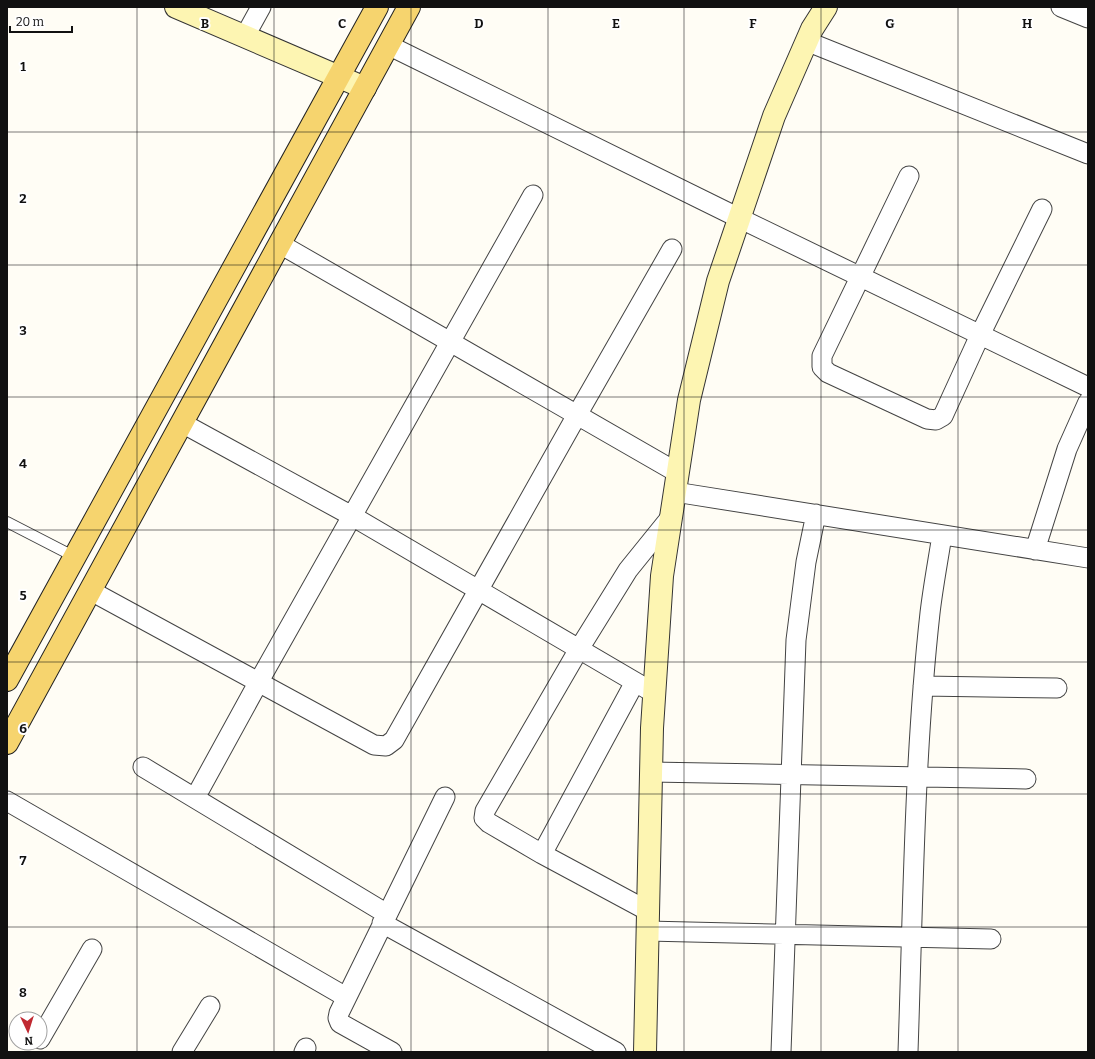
<svg xmlns="http://www.w3.org/2000/svg" width="1095" height="1059" viewBox="0 0 1095 1059" font-family="Bitter,serif">
<rect width="100%" height="100%" fill="#fffdf5"/>
<g fill="none" stroke-linecap="round" stroke-linejoin="round">
<defs>
<path id="lane" d="M7,522L75,557"/>
<path id="street" d="M1061,7L1088,18
M245,36L261,7
M806,41L1088,154
M388,45L739,218L1088,387
M909,176L822,356V367L828,373L927,419L936,420L943,416L980,335L1042,209
M280,244L678,473
M182,423L352,516L654,693
M675,492L1088,558
M1035,550L1067,449L1088,402
M91,591L374,745L386,746L394,740L577,415L672,249
M923,686L1057,688
M143,767L387,914
M651,772L1026,779
M195,798L258,683L533,195
M7,801L346,997
M542,854L635,682
M648,911L542,854L489,823L484,818L485,811L579,649L628,570L670,518
M382,923L616,1052
M647,931L991,939
M40,1039L92,949
M182,1052L210,1006
M304,1052L306,1048
M392,1052L340,1023L338,1018L339,1013L445,797
M781,1052L796,640L806,562L816,514
M908,1052C913,906 914,758 930,613C933,587 938,561 942,535"/>
<path id="secondary" d="M176,7L365,88
M645,1052L652,728L662,576L689,400L718,281L774,116L812,29L826,7"/>
<path id="primary" d="M7,680L377,7
M7,743L409,7"/>
</defs>
<use href="#lane" stroke="#444" stroke-width="12"/>
<use href="#street" stroke="#444" stroke-width="21"/>
<use href="#secondary" stroke="#333" stroke-width="24"/>
<use href="#primary" stroke="#222" stroke-width="24"/>
<use href="#lane" stroke="#fff" stroke-width="10"/>
<use href="#street" stroke="#fff" stroke-width="19"/>
<use href="#secondary" stroke="#fdf5b2" stroke-width="22"/>
<use href="#primary" stroke="#f6d46e" stroke-width="22"/>
</g>
<path fill="none" stroke="#111" stroke-width="1" stroke-opacity="0.55" d="M137,7V1052M274,7V1052M411,7V1052M548,7V1052M684,7V1052M821,7V1052M958,7V1052M7,132H1088M7,265H1088M7,397H1088M7,530H1088M7,662H1088M7,794H1088M7,927H1088"/>
<g font-size="13" text-anchor="middle" font-weight="bold" fill="#111" stroke="#fff" stroke-width="4" stroke-linejoin="round" paint-order="stroke">
<text x="205" y="28">B</text>
<text x="342" y="28">C</text>
<text x="479" y="28">D</text>
<text x="616" y="28">E</text>
<text x="753" y="28">F</text>
<text x="890" y="28">G</text>
<text x="1027" y="28">H</text>
<text x="23" y="71">1</text>
<text x="23" y="203">2</text>
<text x="23" y="335">3</text>
<text x="23" y="468">4</text>
<text x="23" y="600">5</text>
<text x="23" y="733">6</text>
<text x="23" y="865">7</text>
<text x="23" y="997">8</text>
</g>
<rect width="1095" height="1059" fill="none" stroke="#111111" stroke-width="16"/>
<g transform="translate(28 1031) rotate(176)"><circle r="19" fill="#ffffff" stroke="#a0a0a0"/>
<path d="M0-3L7 15L0 10L-7 15Z" fill="#c02931"/>
<text y="-6" font-size="11" font-weight="bold" text-anchor="middle" fill="#111111">N</text>
</g>
<path d="M10 26v6h62v-6" fill="none" stroke="#111111" stroke-width="2"/>
<text x="16" y="26" font-size="12" fill="#111111" stroke="#ffffff" stroke-width="3" paint-order="stroke">20 m</text>
</svg>
